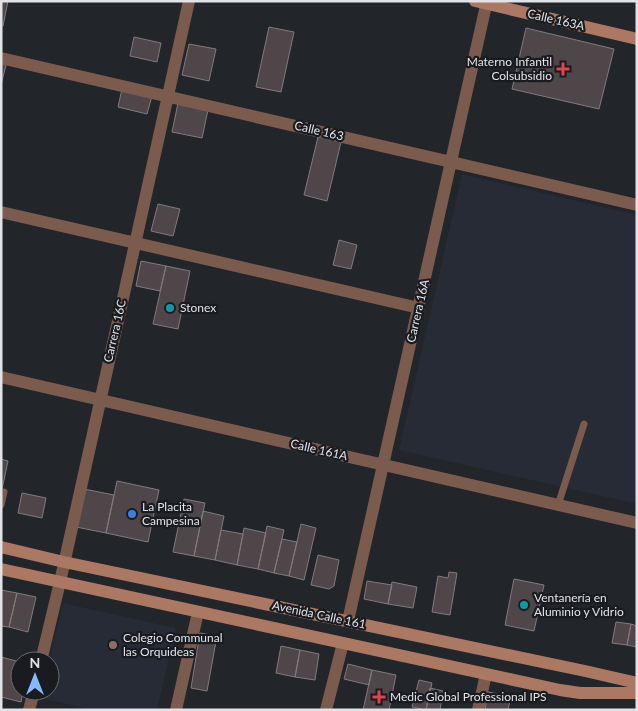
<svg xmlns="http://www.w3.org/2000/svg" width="638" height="711" viewBox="0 0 638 711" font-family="Lato,sans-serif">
<rect width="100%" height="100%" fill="#22252a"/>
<path fill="#262b36" d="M462,174L637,215V504L399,450Z
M63,603L176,628L157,710H91L41,698L42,691H50L49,661Z"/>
<path fill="#4e4649" stroke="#827a7d" d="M1,1H8L3,26H1Z
M269,27L294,32L281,92L256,87Z
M526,28L614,49L599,109L512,89Z
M134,37L161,43L157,62L130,56Z
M189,44L216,49L209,81L182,75Z
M1,64L6,65L1,85Z
M122,89L152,96L147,114L118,107Z
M178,103L208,110L202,138L172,132Z
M318,137L341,142L327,201L304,195Z
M158,204L180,209L173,236L151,231Z
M339,240L357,245L351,269L333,265Z
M141,261L166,266L160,291L136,286Z
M166,266L190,271L178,329L153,324Z
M1,459L8,461L1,494Z
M117,481L159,490L148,542L106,533Z
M84,489L114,495L106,533L76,527Z
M22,493L46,498L42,518L18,513Z
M184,499L205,503L194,556L173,552Z
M203,511L224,516L215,560L194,556Z
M301,524L316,528L304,580L289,576Z
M267,526L284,530L274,573L258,569Z
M244,528L266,533L258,569L237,565Z
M221,530L243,534L237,565L215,560Z
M282,539L297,542L289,576L274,573Z
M318,555L339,560L334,586L329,589L311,585Z
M449,572L457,573L450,615L432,612L438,576L448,578Z
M514,579L544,585L534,631L505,625Z
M367,581L392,585L388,604L364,599Z
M392,582L417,587L413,608L388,604Z
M1,590L17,593L9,627L1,626Z
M17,593L36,597L28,632L9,627Z
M616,622L631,624L627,645L612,643Z
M631,624L637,626V647L627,645Z
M200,633L217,636L207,691L191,688Z
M281,646L300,650L295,677L276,673Z
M300,650L319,654L315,680L295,677Z
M1,657L20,662V691H23L21,702L1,697Z
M348,664L372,670L369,685L344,679Z
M372,670L396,675L389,710H363Z
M419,680L432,683L426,710L412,707Z
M430,688L443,691L440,710H426Z
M488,692L511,696L508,710H485Z"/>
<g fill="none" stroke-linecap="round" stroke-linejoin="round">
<path stroke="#7b5b4e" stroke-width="7" d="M1,505L4,492
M558,505L584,424"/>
<path stroke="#7b5b4e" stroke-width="12" d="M1,58L637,205
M1,212L419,308
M1,377L637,523
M348,621L487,1
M41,661L60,582L189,1
M29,710L34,691
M176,710L198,612
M326,710L343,643
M478,710L486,674"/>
<path stroke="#ab7864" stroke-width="12" d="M475,1L637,39
M1,547L64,562L585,671L637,683
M1,569L560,690L580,693H637"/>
</g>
<g fill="#e0444e" stroke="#191b21" stroke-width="2">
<path d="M560.5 61.5h5v5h5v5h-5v5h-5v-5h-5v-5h5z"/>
<path d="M376.5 689.5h5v5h5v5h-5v5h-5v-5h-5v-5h5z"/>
</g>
<g fill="#0f9aa8" stroke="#191b21" stroke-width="2">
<circle cx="170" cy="308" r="5"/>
<circle cx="524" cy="605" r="5"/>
</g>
<circle fill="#3f7fe0" stroke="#191b21" stroke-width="2" cx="132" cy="514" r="5"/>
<circle fill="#8d6e63" stroke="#191b21" stroke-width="2" cx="113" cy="645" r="5"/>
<g text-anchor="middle" stroke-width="4.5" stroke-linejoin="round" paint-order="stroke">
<g font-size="12" fill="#e2e3e7" stroke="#191b21">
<text transform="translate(556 20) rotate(13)" y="4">Calle 163A</text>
<text transform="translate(319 131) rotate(13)" y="4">Calle 163</text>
<text transform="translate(418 311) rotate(-77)" y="4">Carrera 16A</text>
<text transform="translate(115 331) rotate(-77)" y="4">Carrera 16C</text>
<text transform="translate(319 450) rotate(13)" y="4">Calle 161A</text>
<text transform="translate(319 615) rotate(12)" y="4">Avenida Calle 161</text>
</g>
<g font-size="12" fill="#e2e3e7" stroke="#191b21" text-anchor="start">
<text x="552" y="66" text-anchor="end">Materno Infantil<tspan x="552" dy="14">Colsubsidio</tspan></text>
<text x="180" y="312">Stonex</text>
<text x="142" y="511">La Placita<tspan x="142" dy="14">Campesina</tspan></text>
<text x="534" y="602">Ventanería en<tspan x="534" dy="14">Aluminio y Vidrio</tspan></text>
<text x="123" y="642">Colegio Communal<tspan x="123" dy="14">las Orquideas</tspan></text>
<text x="390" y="701">Medic Global Professional IPS</text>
</g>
</g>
<rect width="638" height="711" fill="none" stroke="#e2e3e7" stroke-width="5"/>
<g transform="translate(35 676)"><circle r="24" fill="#191b21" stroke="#696b70"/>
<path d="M0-4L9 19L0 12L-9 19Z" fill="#86bbfb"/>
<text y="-8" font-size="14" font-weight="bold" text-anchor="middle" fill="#e2e3e7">N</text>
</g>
</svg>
